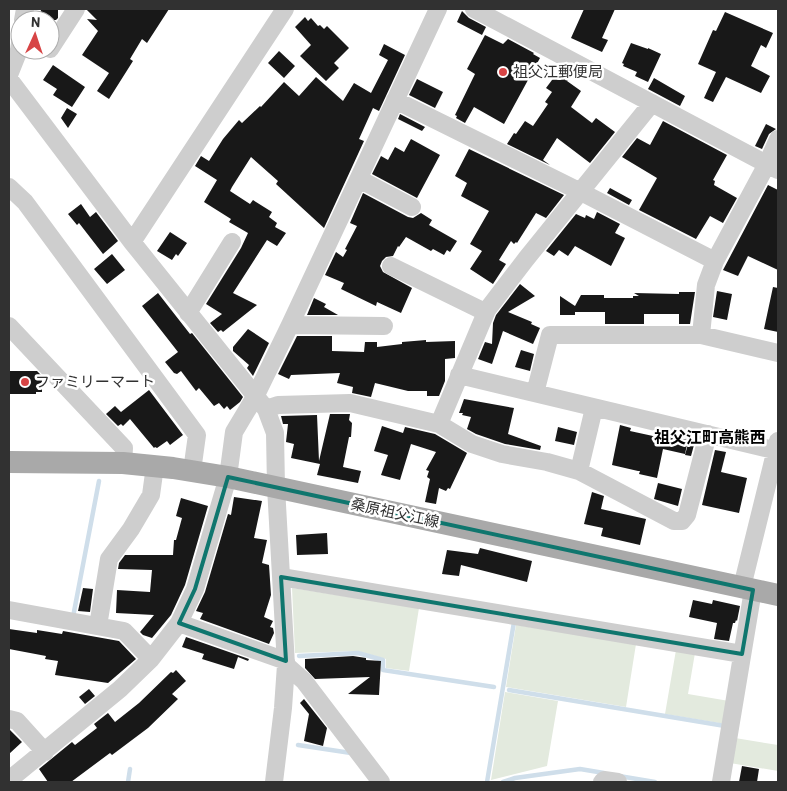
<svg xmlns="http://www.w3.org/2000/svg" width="787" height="791" viewBox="0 0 787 791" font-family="Barlow,'Noto Sans JP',sans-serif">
<rect width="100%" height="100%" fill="#fff"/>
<path fill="#e3eade" d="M292,588L419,608L409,671L386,668V659L358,651L295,653Z
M516,625L636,644L626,707L506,687Z
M676,650L695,653L688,694L729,701L725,724L665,714Z
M505,692L558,701L547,766L491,780Z
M735,738L778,745V771L730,763Z"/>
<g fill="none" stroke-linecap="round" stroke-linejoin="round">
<path stroke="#cfdeea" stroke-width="4.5" d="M73,617L99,481
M299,656L358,653L383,660V670L494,687
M509,690L725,726
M298,745L351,753
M619,776L655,782
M128,782L130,769
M487,782L514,622H516
M503,782L515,778L580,769L604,773"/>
</g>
<path fill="#181818" d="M41,9H58V18L56,20H40Z
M86,9H169L147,43L142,39L130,59L133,61L109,99L97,91L109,73L82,55L98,31L87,19L97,20Z
M584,9H615L602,38L608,40L602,52L571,38Z
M462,11L469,18L486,27L482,35L457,22Z
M725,12L773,33L766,48L761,45L751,66L770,76L761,93L726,77L713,102L704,98L716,72L698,64L713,30L716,31Z
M305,17L308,21L311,18L318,26L320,25L324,29L327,26L349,48L334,63L339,68L326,81L300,56L311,45L295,27Z
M485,35L503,44L508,39L534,53L533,54L540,58L504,124L474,107L465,123L456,118L457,116L455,115L475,74L467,69Z
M631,43L648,49V48L661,54L648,82L635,76L637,72L623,66L624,64L622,63Z
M384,44L405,55L379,111L373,108L359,139L364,141L324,228L276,184L278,181L251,157L232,187L230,191L250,204L253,200L272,212L269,217L277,223L275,227L286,233L277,246L267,240L233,293L257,305L223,332L221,330L218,332L210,323L222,314L206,304L241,248L248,233L229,222L231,219L204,202L217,180L195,166L201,156L209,161L223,139L239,120L242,123L260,106L261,107L284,82L299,96L316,77L343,101L354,83L371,93L388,60L379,55Z
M279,51L295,66L284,78L268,63Z
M53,65L85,87L72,107L53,95L57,89L43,80Z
M558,72L569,79L567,81L581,91L571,107L592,123L596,118L615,132L590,163L557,138L543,160L550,165L507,144L514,133L516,134L525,121L533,126L548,104L545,102L552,92L546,88Z
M654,78L685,96L680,106L648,89Z
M417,79L443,92L435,108L409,95Z
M67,108L77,114L68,128L61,118Z
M400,114L425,127L422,131L398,119Z
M663,121L727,155L713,180L715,181L714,185L737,198L723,223L710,216L696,239L639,210L657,178L622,157L637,138L650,145Z
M766,124L776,129L769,134L762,149L755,146Z
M411,139L440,155L417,198L372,174L381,156L388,160L395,147L404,152Z
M469,149L564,195L546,218L536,213L517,243L516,242L514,244L511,241L499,260L506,264L493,284L470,269L482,251L470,244L489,211L461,196L467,183L455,176Z
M768,185L778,190V270L748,256L738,276L723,270Z
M610,188L632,200L629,205L607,193Z
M363,193L408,217L413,218L421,213L432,220L429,225L457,241L450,252L447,250L444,255L433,249L431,251L406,237L399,247L398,246L393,256L386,257L382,261L380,266L383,272L412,288L401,313L377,302L376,306L341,289L344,283L325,275L336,252L343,257L347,250L345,249L357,226L350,223Z
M81,204L90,217L96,212L118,241L103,254L79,223L77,225L68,214Z
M597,212L620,224L615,233L625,238L611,266L575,246L568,256L559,250L554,256L546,251L576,214L585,218L586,215L594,219Z
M170,232L187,243L178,256L176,254L172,260L157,251Z
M112,254L125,270L107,284L94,269Z
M520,284L535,296L508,312L532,322L531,324L540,328L533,344L503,331L492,364L478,359L485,342L492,344L493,323L496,315Z
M773,287L778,288V332L764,329Z
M717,291L732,294L727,320L713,317Z
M679,292H695L690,324H679V314H644V324H605V312H575V315H560V296L575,306L581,295H604V298H633V296H639L634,293L679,294Z
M158,293L190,334L192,333L243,397L240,402L230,410L227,406L224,409L219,403L214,406L199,388L196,391L181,371L177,374L174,373L165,362L178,352L142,306Z
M314,298L326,304L324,307L338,315H307Z
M248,329L269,343L253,376L247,368L249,365L233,351V347Z
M297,336H332V351L364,352L365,342H377V347L402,344V342L426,340V342L455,341V358L445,359V381L439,396H427V391H408L375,383L371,397L352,393L353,387L337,383L340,373L291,375L289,379L278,374Z
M521,350L534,354L530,371L515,367Z
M9,371H37L42,376V392H36V394H9Z
M149,390L183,435L170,445L167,441L157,448L155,447L154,448L130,419L123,426L121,424L118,426L106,414L115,406L121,412Z
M464,399L514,408L508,434L541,446L540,450L505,444L476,434L467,429L471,417L462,415L463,413H459Z
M330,414H350L349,420L352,423L351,437H349L343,467L361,471L358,483L317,475L320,464L291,458L294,444L286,442L288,424H283L281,416L317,415L319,461Z
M620,425L631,428L630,431L653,436V432L688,440L685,454L663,449L657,478L639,474L640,471H638L612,465Z
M382,426L403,433L405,427L435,434L467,453L450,489L448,488L446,491L439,488L436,504L425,502L430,479L427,477L429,471L426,470L436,452L411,444L400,480L381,475L388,455L374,451Z
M558,427L577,432L574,445L555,441Z
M688,444L694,445L691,456L685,455Z
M715,450L726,452L721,472L747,478L739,513L702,505Z
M658,483L682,489L678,506L654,499Z
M592,492L604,496L601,509L646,519L640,545L601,536L603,528L584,524Z
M234,497L262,501L254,538L267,540L262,563L269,565L271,595L264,617L273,621L270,627L273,628L274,633L269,644L200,619L203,613L196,611L205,592L228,514L231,515Z
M181,498L208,506L185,585L171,615L152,638L143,635L140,632L154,615L116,613L117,590L150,592L152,570L118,569L119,563L125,555H173L174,540H176L182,518L176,516Z
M327,533L328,554L297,555L296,535Z
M480,548L532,561L527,582L461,565L459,576L442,574L447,550L478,554Z
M83,588L93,589L90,612L78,611Z
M693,600L712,604L713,600L740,606L737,621L736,620L735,623H733L729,641L714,639L717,623L689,617Z
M9,629L37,633V630L62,634L63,631L119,641L136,659L108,683L55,675L58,661L45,659L46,656L9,649Z
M186,637L249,659L248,661L238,657L234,669L202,659L204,654L182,647Z
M353,656L366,658V660L381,661L379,695L348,694L370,677L315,679L305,668V659Z
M176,670L186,681L172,694L178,699L148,728L112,755L110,753L71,782H48L39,769L72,742L75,745L97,728L94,724L108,713L115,722L139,703L171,672L173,673Z
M89,689L95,696L85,704L79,697Z
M304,699L327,728L323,746L304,741L309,714L300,703Z
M10,730L22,742L9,754V732Z
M742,766L759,769L757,782H739Z"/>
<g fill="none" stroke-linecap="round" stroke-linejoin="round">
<path stroke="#cecece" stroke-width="18" d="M474,9L778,170
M23,20L25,9
M50,49L76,9
M9,75L19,50L20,43
M9,79L132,242L266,409L275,433L276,487L286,665L283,708L274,782
M395,100L581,192L715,261L767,164L778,139
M359,179L412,207
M9,187L25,202L197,435L192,471
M132,242L285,9
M391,266L485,312
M188,313L232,242
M290,325L384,326
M9,326L124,448L123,463
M701,335L706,285L715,261
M459,375L778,451
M535,393L550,335H701L778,353
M266,409L278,405L350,403L439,424L487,310L526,259L652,103
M439,424L472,444L502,454L547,462L579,471L674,521H682L687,515L708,434
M579,471L594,408
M281,577L742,654
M742,587L778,441
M9,610L124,631L151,659
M179,623L286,661
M98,626L109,559L131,529L151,495L155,466
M286,665L304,681L381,782
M9,719L17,721L45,752
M9,780L120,689L151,659L179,623L195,589L228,477L234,432L255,397L290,325L438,9
M602,782L604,780L618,782
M721,782L753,590"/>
<path stroke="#a9a9a9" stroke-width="22" d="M9,462L123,463L173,468L228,477L778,595"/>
</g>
<path fill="none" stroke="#0f766e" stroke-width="4" stroke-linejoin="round" d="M228,477L753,590L742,654L281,577L286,661L179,623L195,589Z"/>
<g fill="#d74445" stroke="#fff" stroke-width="2">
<circle cx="503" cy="72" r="5"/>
<circle cx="25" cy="382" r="5"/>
</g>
<g text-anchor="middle" stroke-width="5" stroke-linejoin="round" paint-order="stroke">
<g font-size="15" fill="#313131" stroke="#fff" text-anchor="start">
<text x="513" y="77">祖父江郵便局</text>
<text x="35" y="387">ファミリーマート</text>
</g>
<g font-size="15" fill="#313131" stroke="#fff">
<text transform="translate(395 513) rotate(12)" y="5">桑原祖父江線</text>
</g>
<g font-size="16" font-weight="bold" fill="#000" stroke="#fff">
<text x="710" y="443">祖父江町高熊西</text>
</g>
</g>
<rect width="787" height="791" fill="none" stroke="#313131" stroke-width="20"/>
<g transform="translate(35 35) rotate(3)"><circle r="24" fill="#ffffff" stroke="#adadad"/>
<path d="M0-4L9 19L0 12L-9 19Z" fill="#d74445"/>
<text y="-8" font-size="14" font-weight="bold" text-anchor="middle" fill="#313131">N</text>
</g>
</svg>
